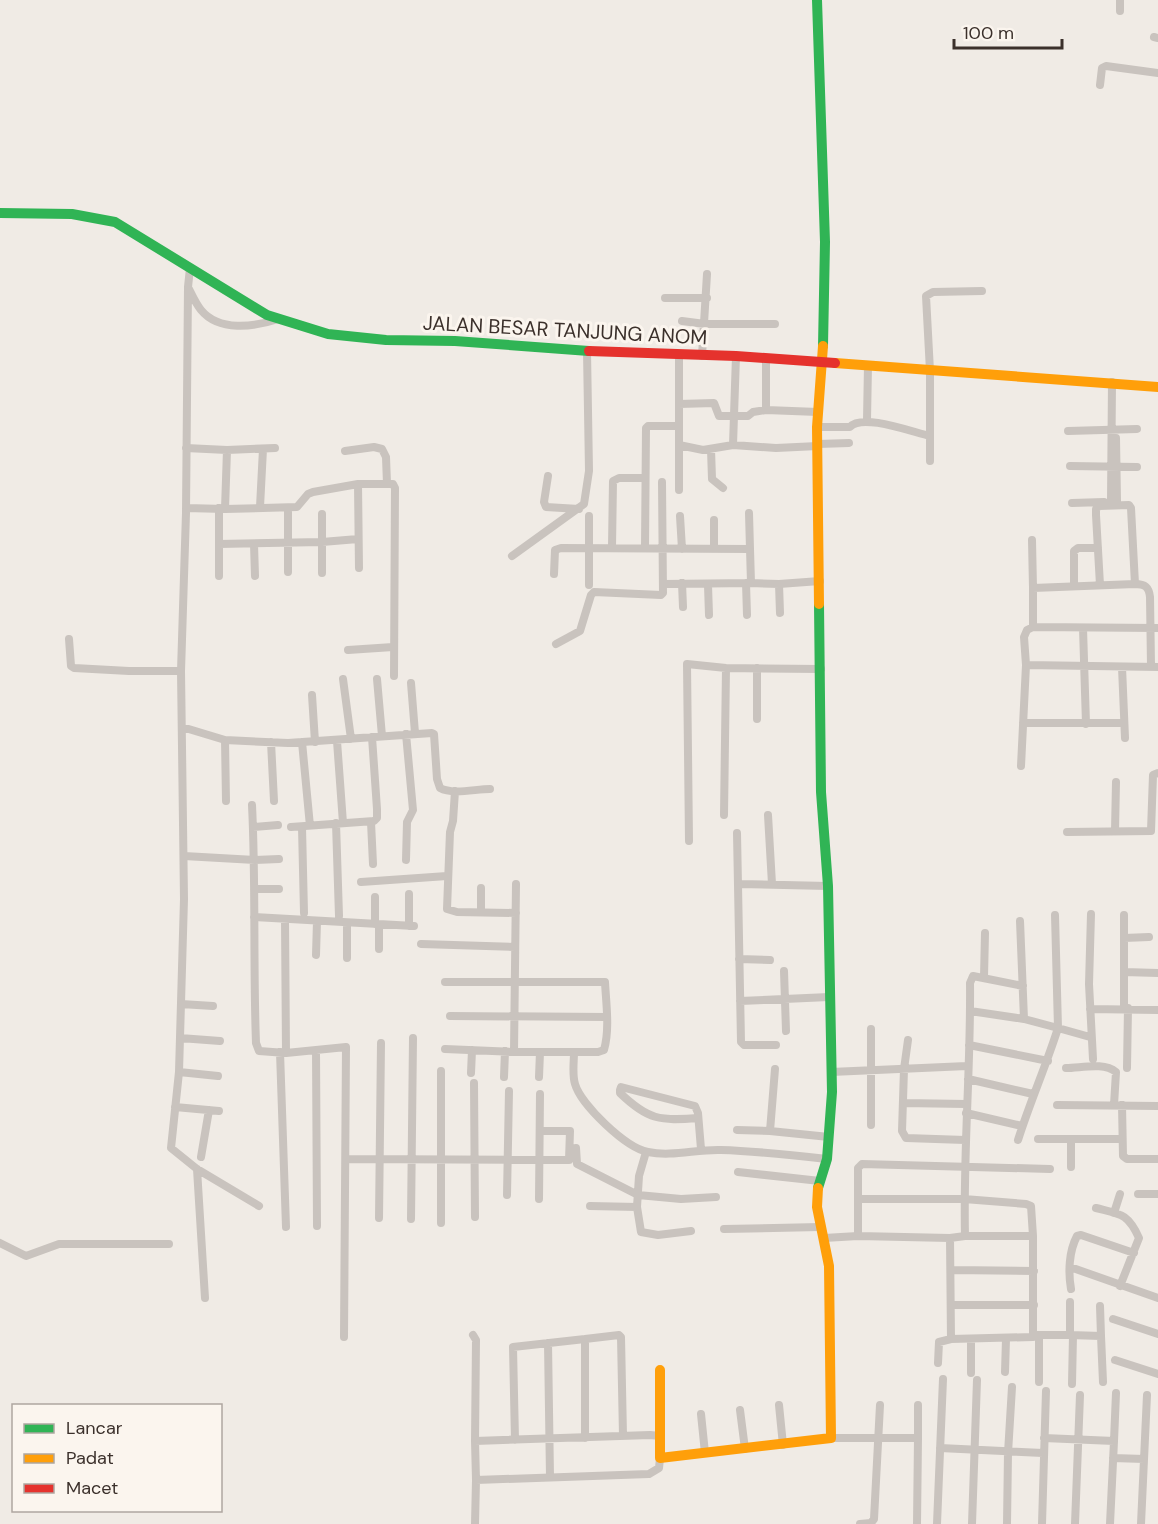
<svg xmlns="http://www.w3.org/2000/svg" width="1158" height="1524" viewBox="0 0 1158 1524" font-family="'DM Sans',sans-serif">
<rect width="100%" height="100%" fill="#f0ebe5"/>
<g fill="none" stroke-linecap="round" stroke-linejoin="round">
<path stroke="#c9c3be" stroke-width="8" d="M1120,0V11
M1154,37L1158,38
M1100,85L1102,68L1106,66L1158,73
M190,268L188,287L186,513L181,671L184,899L179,1072L171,1148L197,1169L259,1206
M189,289C192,295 196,304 201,310C219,332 254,327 278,319
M665,298H707
M682,321L705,324H775
M702,356L707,274
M679,404L714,403L719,416H748L753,412L766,410L818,412
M766,410V358
M867,420L868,365
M817,427H850C862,413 912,432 930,436
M1068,431L1137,429
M1116,438L1117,502
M818,444L849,443
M679,445L703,450L733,445L776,448L818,446
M733,445L736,356
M711,449L712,479L723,488
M227,450L275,448
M345,451L374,447L382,449L386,457L387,484
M930,461V371L926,296L933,292L982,291
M1070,466L1137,467
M548,476L544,502L546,507L579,509
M358,484L359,568
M679,490V355
M1111,501L1112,382
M1072,503L1104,502
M260,507L263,449
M186,508L225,509L227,450L186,448
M225,509L297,507L308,494L313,492L358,484H393L395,488L394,676
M749,513L750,549
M322,514V573
M680,516L682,549
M714,520V549
M1032,540L1033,588
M219,544L322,542L358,539
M254,544L255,576
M612,547L613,481L619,478H645
M645,548L646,428L648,426H679
M512,556L584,504L589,471L587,351
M288,572V508
M554,574L555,550L561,548L750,549L751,583L779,584L820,581
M219,576V508
M682,583L683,607
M746,583L747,615
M664,584L751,583
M779,584L780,613
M589,585V516
M708,585L709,615
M1100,585L1096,515V509L1099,506L1129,505L1131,508L1135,584
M1074,586V551L1078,548H1098
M1033,627V588L1135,584C1145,584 1149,587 1150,597L1151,666
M1083,628L1086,724
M69,639L71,666L74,668L129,671H181
M556,644L580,631L591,595L594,592L661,595L663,593L662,482
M348,650L393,647
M1026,665L1158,667
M1122,667L1125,738
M343,679L351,739
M377,679L382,736
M411,683L415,733
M312,695L315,742
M757,719V668
M1023,723H1124
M182,727L225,740L288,743L432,733L434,734L437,779L440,788C453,795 475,789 490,789
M225,740L226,801
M337,741L343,823
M271,742L274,801
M302,742L310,826
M1021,766L1026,665L1024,637L1027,630L1033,627L1158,628
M455,791L453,821L450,832L447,909L457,912L516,913
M252,805C256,884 253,964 256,1043L259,1051L286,1053L346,1047L344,1337
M724,815L726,668
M768,815L772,884
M371,822L373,864
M336,823L339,916
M253,827L278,825
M291,827L374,821L377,818V809L372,737
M302,827L304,913
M1115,831L1116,782
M1067,832L1151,831L1153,775L1158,773
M737,833L741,1042L744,1045H776
M689,841L687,664L726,668L821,669
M184,856L255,860L279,859
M406,860L407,822L413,810L406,734
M361,882L447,876
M739,884L828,886
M254,889H279
M409,894V926
M481,912V888
M1091,914L1089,984L1093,1059
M1055,915L1058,1028L1090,1037L1091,1035
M1124,915V1008
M254,917L414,926
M285,920L286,1053
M1020,921L1024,1019
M347,923V958
M375,924V897
M1124,938L1149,937
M421,944L515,947
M379,949V924
M316,955L317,921
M739,959L770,960
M784,971L786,1031
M1124,972L1158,973
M984,977L985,933
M445,982H605C606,1003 610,1029 604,1050L598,1052H514L445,1049
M1023,986L973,976L970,983C971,1067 963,1151 965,1236L950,1238L858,1236V1168L862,1164L1050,1169
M740,1001L829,997
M181,1004L213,1006
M1090,1009L1158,1010
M970,1011L1024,1019L1058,1028C1046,1066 1030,1102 1018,1140
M450,1016L606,1017
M180,1038L220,1041
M908,1040L904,1069L902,1131L906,1138L965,1140
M969,1045L1048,1061
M316,1050L317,1226
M280,1052L286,1227
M514,1052L516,884
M574,1052C574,1062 572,1075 575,1084C581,1105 626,1148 648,1152C672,1157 697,1149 721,1150C757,1151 792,1155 827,1159
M1066,1068C1081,1068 1104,1062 1116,1072L1114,1105
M1127,1068L1128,1008
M179,1072L218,1076
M831,1072L967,1066
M471,1073L472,1050
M504,1077L505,1051
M539,1077L540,1052
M968,1079L1033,1094
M474,1083L475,1217
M903,1103L966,1104
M1057,1105L1158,1106
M1122,1105L1123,1156L1127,1159H1158
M175,1107L219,1111
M966,1113L1022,1126
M698,1118C660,1121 648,1120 620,1093V1090L621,1087L695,1106L698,1113L701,1149
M871,1125V1029
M737,1130L770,1131L829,1137
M770,1131L775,1069
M1038,1139H1122
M1071,1139V1167
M576,1148L577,1164L638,1195L681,1199L716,1197
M646,1152L639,1176L637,1207L641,1232L658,1235L691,1231
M201,1157L209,1110
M346,1159L569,1160L570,1131H540
M197,1169L205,1298
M738,1172L820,1181
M1138,1194H1158
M507,1195L509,1091
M539,1199L540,1094
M859,1199H964L1026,1204L1031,1206L1033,1236V1337L951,1339
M590,1206L637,1207
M1096,1208C1120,1214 1128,1213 1139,1238L1120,1286
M1114,1213L1120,1194
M379,1218L381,1043
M411,1219L413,1038
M441,1223V1071
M724,1229L820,1227
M965,1236H1033
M824,1238L858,1236
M0,1243L26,1256L59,1244H169
M1070,1267L1158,1298
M951,1270L1034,1271
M1071,1289C1068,1272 1069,1251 1077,1236L1081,1235L1134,1253
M1070,1302V1335L1101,1336L1103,1382
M951,1305H1034
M1100,1306L1101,1336
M1113,1319L1158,1334
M473,1335L476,1340L475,1441
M1036,1335H1070
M1039,1335V1382
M585,1339L619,1335L621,1337L623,1436
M548,1343L550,1477
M1115,1360L1158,1374
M938,1363L939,1342L951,1339L950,1238
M1005,1372L1006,1339
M971,1373V1340
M1072,1384L1073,1335
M779,1405L783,1445
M740,1410L745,1449
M701,1414L705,1453
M660,1436L650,1435L475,1441L476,1480L649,1474L659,1468L660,1458
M831,1438H918V1405
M1044,1438L1114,1441L1110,1524
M515,1440L513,1347L585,1339V1438
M1114,1441L1116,1393
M940,1448L1043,1453
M1113,1458L1144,1459
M475,1524L476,1480
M860,1524L871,1523L874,1519L880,1405
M917,1524L918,1438
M937,1524L943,1379
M972,1524L977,1380
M1007,1524L1008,1453L1012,1387
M1042,1524L1046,1391
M1075,1524L1080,1395
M1141,1524L1147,1395"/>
<path stroke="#30b455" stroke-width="10" d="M817,0L825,242L823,346
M0,213L72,214L115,222L267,315L328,334L386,340L455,341L589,351
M818,1188L827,1159L832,1092L828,886L821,792L819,604"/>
<path stroke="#ff9f0a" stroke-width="10" d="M835,363L1158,387
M819,604L817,427L823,346
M660,1370V1458L831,1438L829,1266L817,1207L818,1188"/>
<path stroke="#e5322d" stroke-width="10" d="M589,351L736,356L835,363"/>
</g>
<g text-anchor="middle" stroke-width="6" stroke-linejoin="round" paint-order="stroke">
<g font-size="20" fill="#3b302b" stroke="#fbf5ee">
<text transform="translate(565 330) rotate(3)" y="7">JALAN BESAR TANJUNG ANOM</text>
</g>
</g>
<rect x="12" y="1404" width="210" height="108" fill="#fbf5ee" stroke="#aea6a0" stroke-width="1.5"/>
<rect x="24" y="1424" width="30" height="9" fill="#30b455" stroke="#aea6a0" stroke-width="1.5"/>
<text x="66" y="1434" font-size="18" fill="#3b302b">Lancar</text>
<rect x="24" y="1454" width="30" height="9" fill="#ff9f0a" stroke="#aea6a0" stroke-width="1.5"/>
<text x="66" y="1464" font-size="18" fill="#3b302b">Padat</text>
<rect x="24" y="1484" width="30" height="9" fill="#e5322d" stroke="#aea6a0" stroke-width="1.5"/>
<text x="66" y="1494" font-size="18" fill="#3b302b">Macet</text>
<path d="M954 39v9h108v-9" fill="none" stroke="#3b302b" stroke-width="3"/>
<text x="963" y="39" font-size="18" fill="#3b302b" stroke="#fbf5ee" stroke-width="4.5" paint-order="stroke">100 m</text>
</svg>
